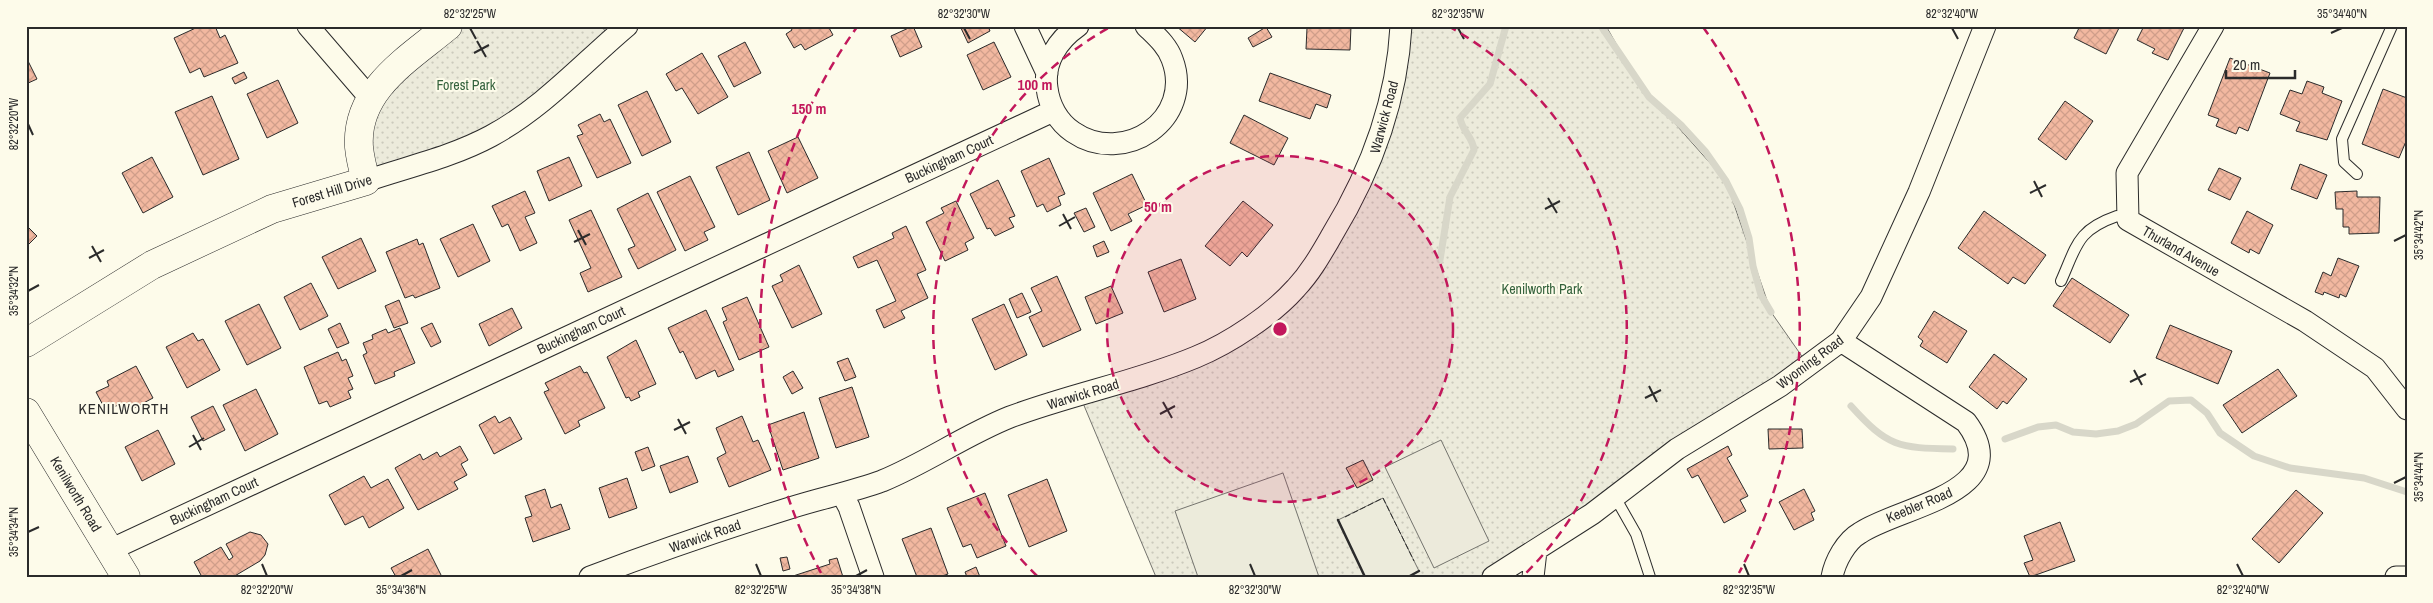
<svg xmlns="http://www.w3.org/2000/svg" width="2433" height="603" viewBox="0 0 2433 603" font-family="'Archivo Narrow',sans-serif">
<defs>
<pattern id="green-dots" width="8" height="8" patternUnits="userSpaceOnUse" patternTransform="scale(1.25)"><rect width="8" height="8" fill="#ecebdb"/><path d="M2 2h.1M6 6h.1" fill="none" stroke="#cbcabc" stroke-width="1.8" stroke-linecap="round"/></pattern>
<pattern id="building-cross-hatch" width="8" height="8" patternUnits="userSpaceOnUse" patternTransform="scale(1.25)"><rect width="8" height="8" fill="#f2b8a0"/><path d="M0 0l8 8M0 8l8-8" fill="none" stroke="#d09e8a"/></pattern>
</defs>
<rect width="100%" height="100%" fill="#fdfbea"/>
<path fill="url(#green-dots)" stroke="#74746e" d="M448,26H602L610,40L527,113L366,181L360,126Z
M1401,26H1606L1638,82L1726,181L1771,312L1808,365L1491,577H1156L1080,396L1145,375L1277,306L1357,193Z"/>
<path fill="#ecebdb" stroke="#74746e" d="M1283,473L1319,577H1198L1175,511Z
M1383,498L1419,571L1408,577H1365L1338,520Z"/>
<path fill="#eceadb" stroke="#74746e" d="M1441,440L1489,541L1434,568L1385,467Z"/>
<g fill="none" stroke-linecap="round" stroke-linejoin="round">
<path stroke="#d8d7c9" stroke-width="7" d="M1601,26L1649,97L1682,126L1705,151L1726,181L1740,209L1749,238L1753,266L1761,295L1771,312
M1440,260L1450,197L1474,150C1473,137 1462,131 1460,118L1490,84L1506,26
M1851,406C1888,447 1898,448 1953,449
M2005,439L2038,427L2056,425L2073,432L2096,434L2118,431L2136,424L2169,401L2191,400L2207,413L2220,433L2254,456L2290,468L2364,478L2407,492"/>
</g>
<path fill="url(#building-cross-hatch)" stroke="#2b2b2b" d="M200,26H215L220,38L225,35L238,63L204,77L200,68L190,73L174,38Z
M790,26H828L833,35L805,50L801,44L794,48L786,34L792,30Z
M913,26L922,47L900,57L891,36Z
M960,26H988L990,31L968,43Z
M1176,26H1208L1195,42Z
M1319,26H1351L1350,50L1306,49L1307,28H1319Z
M2080,26H2120L2106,54L2074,38Z
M2144,26H2185L2168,60L2152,53L2155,49L2137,40Z
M1266,27L1272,37L1253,47L1248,38Z
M745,42L761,73L734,87L718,56Z
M994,42L1011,77L983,90L967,55Z
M702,53L728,97L698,114L682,88L676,91L666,74Z
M26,57L37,79L26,84Z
M2230,58L2270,73L2248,131L2239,127L2236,134L2216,126L2219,119L2208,115Z
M244,72L247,78L235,84L232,78Z
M1270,73L1331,95L1327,108L1316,104L1310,119L1259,101Z
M278,80L298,123L267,138L247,94Z
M2307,81L2324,87L2322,93L2342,101L2327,140L2296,131L2300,122L2280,114L2290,90L2302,94Z
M2383,89L2407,98V139L2399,158L2362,144Z
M647,91L671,142L642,156L618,105Z
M212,96L239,159L203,175L175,112Z
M2065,101L2093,121L2066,160L2038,139Z
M600,114L604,122L610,119L631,163L597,178L577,136L583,134L578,125Z
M1244,115L1288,138L1274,165L1230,143Z
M798,137L818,178L787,193L768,151Z
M749,152L770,200L738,215L716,167Z
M152,157L173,197L143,213L122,173Z
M569,157L582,186L549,201L537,171Z
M1049,158L1065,194L1058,197L1061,205L1047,212L1043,204L1037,207L1021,171Z
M2300,164L2327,175L2317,199L2291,189Z
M2219,168L2241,178L2230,200L2208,190Z
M1132,174L1147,205L1128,214L1132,221L1111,231L1093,193Z
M690,176L715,227L704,232L708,240L685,251L657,192Z
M998,180L1015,216L1009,218L1014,227L995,236L990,228L987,229L970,194Z
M525,191L535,213L525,217L537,243L520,251L508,224L502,227L492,206Z
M2357,191V197H2380L2379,233L2349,234V227H2343V209H2336L2335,192Z
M648,193L676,250L638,269L628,249L635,246L617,209Z
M956,201L974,238L965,243L968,250L945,261L926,222L944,213L941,208Z
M1243,201L1273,225L1247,257L1242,252L1230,266L1205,246Z
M1086,208L1095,227L1084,232L1074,213Z
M591,210L622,277L588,292L580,273L591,268L569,220Z
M1984,211L2046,255L2025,284L2013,277L2008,284L1958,248Z
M2247,211L2273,225L2259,254L2250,249L2249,253L2231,243Z
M473,224L490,261L458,277L440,239Z
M26,225L37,236L26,247Z
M906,226L926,270L917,274L928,298L901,311L905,318L884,328L876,310L896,301L877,260L858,268L853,257L894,238L892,233Z
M361,238L376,271L338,289L322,257Z
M417,239L419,245L423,243L440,288L415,298L413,295L405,298L386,252Z
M1104,241L1109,252L1097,257L1093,246Z
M2338,258L2359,266L2346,297L2340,294L2339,298L2324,292L2323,295L2315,292L2323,272L2331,276Z
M1181,259L1196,299L1164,312L1148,272Z
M799,265L822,314L792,328L772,286L783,281L780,275Z
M1057,276L1081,330L1043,347L1029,317L1042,311L1031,288Z
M2072,278L2129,315L2110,343L2053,306Z
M311,283L328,316L300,330L284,297Z
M1111,286L1123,313L1096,324L1085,297Z
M1022,293L1031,312L1017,318L1009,299Z
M747,297L769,347L739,360L723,322L727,320L722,308Z
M399,300L408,323L394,328L385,306Z
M259,304L281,348L247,365L225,321Z
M1004,304L1027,355L995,370L972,319Z
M512,308L522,328L489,346L479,324Z
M706,310L734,370L718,377L715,370L696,379L683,351L680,353L668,328Z
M1934,311L1967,331L1947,363L1920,346L1923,341L1918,337Z
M340,323L349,343L337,348L328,329Z
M432,323L441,342L431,347L421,328Z
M2170,325L2232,351L2218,384L2156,358Z
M400,328L415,363L394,372L395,376L375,384L363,355L367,353L363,343L373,339L372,335L386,329L388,333Z
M193,333L198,341L203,339L220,370L187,388L166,347Z
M636,340L656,384L638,392L640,397L631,401L629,397L626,398L607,357Z
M338,352L342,361L346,359L353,376L348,378L353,389L348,391L351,398L330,407L327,401L319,404L304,367Z
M1994,354L2027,379L2007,404L2003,401L1997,409L1969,387Z
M848,358L856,377L845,381L837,362Z
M136,366L153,398L132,409L130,404L120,408L118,405L106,411L96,392L109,386L107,381Z
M580,366L584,373L587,372L605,408L578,421L580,426L565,434L544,392L549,390L545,383Z
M2278,369L2297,396L2242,433L2223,405Z
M793,371L803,388L792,394L783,377Z
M852,387L869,437L836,448L819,398Z
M256,389L278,434L245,451L223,405Z
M213,406L225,430L203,441L191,417Z
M804,412L819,458L783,470L768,425Z
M495,416L499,423L510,417L522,439L494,454L479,425Z
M742,416L753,442L758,440L771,470L729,487L717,458L726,453L716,428Z
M1768,429H1802L1803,448L1769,449Z
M158,430L175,464L142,481L125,447Z
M460,446L468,460L461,464L467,475L454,482L458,489L418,510L395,468L420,454L423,460L437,452L440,457Z
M1728,446L1732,455L1727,458L1748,496L1740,500L1746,511L1724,523L1698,475L1692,478L1687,469Z
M648,447L655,466L642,471L635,452Z
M688,456L698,482L670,493L660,466Z
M1363,460L1373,480L1357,488L1346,468Z
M364,476L371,488L388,479L404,508L369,528L363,516L345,525L329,495Z
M627,478L637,508L609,518L599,488Z
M1047,479L1067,531L1029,547L1008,495Z
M545,489L551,508L561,504L570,529L533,542L525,518L532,516L525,496Z
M1804,489L1815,511L1811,513L1814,520L1794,530L1779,502Z
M2296,490L2323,513L2279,563L2252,539Z
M985,493L1006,546L977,558L971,544L963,547L947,508Z
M2060,522L2075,561L2030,577L2024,563L2033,560L2024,536Z
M931,528L948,574L940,577H917L902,539Z
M250,532L261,535L268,544L265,555L260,561L233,577H202L194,562L221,547L229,560L233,557L226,544Z
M428,549L442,577H396L391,568Z
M787,557L790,569L783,571L780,558Z
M837,558L843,577H790L830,564L829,560Z
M976,567L980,577H967L965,572Z"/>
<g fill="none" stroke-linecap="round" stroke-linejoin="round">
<defs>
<path id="lane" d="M2357,174L2344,162L2342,139L2392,26
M2061,281C2077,245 2077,230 2117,216L2128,220
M1615,497L1636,534L1650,577"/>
<path id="street" d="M308,26L370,98
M1025,26L1047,73
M1078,26C1058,40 1043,62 1047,88C1049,105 1058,122 1073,132C1124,167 1195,119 1172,59C1167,45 1156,36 1146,26
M2213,26L2127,173L2128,220L2305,321L2375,368L2407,409
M366,181C407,167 452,157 491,136C543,108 583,63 627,26
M842,494L849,507L873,577
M110,550L1053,111
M590,577C656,552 723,529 790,508C821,498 852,492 882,481C926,463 965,435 1010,417C1071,394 1136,382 1196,357C1230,343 1272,315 1296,288C1311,272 1321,254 1332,235C1371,171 1397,102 1401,26
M1493,577L1592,514L1677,449L1780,386L1841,341L1871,297L1919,192L1985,26
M1533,577L1536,551
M1832,577C1835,561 1846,541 1860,533C1900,506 2019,493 1966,422L1841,341
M2396,577H2407"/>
<path id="secondary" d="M26,343L152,265L272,209L366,181C363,170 360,158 359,147C355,89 410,58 448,26
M26,412L126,577"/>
</defs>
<use href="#lane" stroke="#2b2b2b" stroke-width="12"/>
<use href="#street" stroke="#2b2b2b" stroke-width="23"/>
<use href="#secondary" stroke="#2b2b2b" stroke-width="29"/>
<use href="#lane" stroke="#fdfbea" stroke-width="10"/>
<use href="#street" stroke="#fdfbea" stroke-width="21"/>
<use href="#secondary" stroke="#fdfbea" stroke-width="28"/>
<path stroke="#2b2b2b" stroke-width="1" stroke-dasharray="6 2.5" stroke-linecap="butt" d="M1345,517L1383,498L1414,561"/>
<path stroke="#2b2b2b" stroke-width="2.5" d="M1338,520L1365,577
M1408,577L1419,571"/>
</g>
<path fill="none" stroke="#2b2b2b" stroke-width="2" d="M470,28L476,39M964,28L970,39M1458,28L1464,39M1952,28L1958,39M2331,33L2342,28M477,41L486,57M474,53L489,45M28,124L33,135M2034,181L2042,197M2030,193L2046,185M1548,198L1557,213M1545,209L1560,201M1063,214L1071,229M1059,226L1075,217M578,230L586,245M2394,241L2406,235M574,242L590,234M92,246L101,262M89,258L104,250M28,291L39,285M2134,370L2142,385M2130,382L2146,374M1649,386L1657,402M1645,398L1661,390M1163,402L1172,418M1160,414L1175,406M678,419L686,434M674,430L690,422M193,435L201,450M189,447L204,438M2394,483L2406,477M28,532L39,527M262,564L267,576M756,564L761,576M1250,564L1255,576M1744,564L1749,576M2237,564L2243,576M401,576L412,570M856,576L867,570"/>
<circle cx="1280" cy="329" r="173" fill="#c2185b" fill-opacity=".12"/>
<g fill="none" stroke="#c2185b" stroke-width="2.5" stroke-dasharray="9 6">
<circle cx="1280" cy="329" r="173"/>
<path d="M1037 576A346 346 0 0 1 1112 26M1448 26A346 346 0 0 1 1523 576"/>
<path d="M821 573A520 520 0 0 1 857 27M1703 27A520 520 0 0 1 1739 573"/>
</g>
<g text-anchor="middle" stroke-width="4" stroke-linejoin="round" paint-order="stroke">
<g font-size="14" fill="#34623c" stroke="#fdfbea">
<text x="466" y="90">Forest Park</text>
<text x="1542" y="294">Kenilworth Park</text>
</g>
<g font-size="14" fill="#2b2b2b" stroke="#fdfbea">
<text transform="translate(1384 117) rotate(-75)" y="5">Warwick Road</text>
<text transform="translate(949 159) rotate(-25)" y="5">Buckingham Court</text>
<text transform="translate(332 191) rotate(-17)" y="5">Forest Hill Drive</text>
<text transform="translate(2181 251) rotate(30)" y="5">Thurland Avenue</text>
<text transform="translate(581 330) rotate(-25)" y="5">Buckingham Court</text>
<text transform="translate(1810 362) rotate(-37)" y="5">Wyoming Road</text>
<text transform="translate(1083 394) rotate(-17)" y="5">Warwick Road</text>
<text transform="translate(76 494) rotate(59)" y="5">Kenilworth Road</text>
<text transform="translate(214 501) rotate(-25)" y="5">Buckingham Court</text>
<text transform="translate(1919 505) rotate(-23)" y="5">Keebler Road</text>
<text transform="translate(705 536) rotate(-19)" y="5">Warwick Road</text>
</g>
<g font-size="15" letter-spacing="1" fill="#2b2b2b" stroke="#fdfbea">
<text x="124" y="414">KENILWORTH</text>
</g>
</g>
<circle cx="1280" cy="329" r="8" fill="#c2185b" stroke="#fdfbea" stroke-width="2.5"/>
<g font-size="15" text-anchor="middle" font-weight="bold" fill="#c2185b" stroke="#fdfbea" stroke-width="4" stroke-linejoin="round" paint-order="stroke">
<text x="1035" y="90">100 m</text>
<text x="809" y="114">150 m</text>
<text x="1158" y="212">50 m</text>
</g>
<rect width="2433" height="603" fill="none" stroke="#fdfbea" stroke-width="55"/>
<path d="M2226 70v8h69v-8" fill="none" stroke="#2b2b2b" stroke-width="2.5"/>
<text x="2233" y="70" font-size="15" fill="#2b2b2b" stroke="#fdfbea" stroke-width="4" paint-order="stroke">20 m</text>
<rect x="28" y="28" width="2378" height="548" fill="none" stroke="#2b2b2b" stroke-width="2"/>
<g font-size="12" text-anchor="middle" fill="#2b2b2b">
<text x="470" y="18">82°32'25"W</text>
<text x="964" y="18">82°32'30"W</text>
<text x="1458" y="18">82°32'35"W</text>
<text x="1952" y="18">82°32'40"W</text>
<text x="2342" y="18">35°34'40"N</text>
<text transform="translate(14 124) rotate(-90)" y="4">82°32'20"W</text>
<text transform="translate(2419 235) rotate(-90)" y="4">35°34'42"N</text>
<text transform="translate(14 291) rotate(-90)" y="4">35°34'32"N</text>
<text transform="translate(2419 477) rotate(-90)" y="4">35°34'44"N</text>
<text transform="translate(14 532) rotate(-90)" y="4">35°34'34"N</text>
<text x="267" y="594">82°32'20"W</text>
<text x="401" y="594">35°34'36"N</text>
<text x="761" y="594">82°32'25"W</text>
<text x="856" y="594">35°34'38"N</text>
<text x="1255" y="594">82°32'30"W</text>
<text x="1749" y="594">82°32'35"W</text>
<text x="2243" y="594">82°32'40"W</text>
</g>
</svg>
